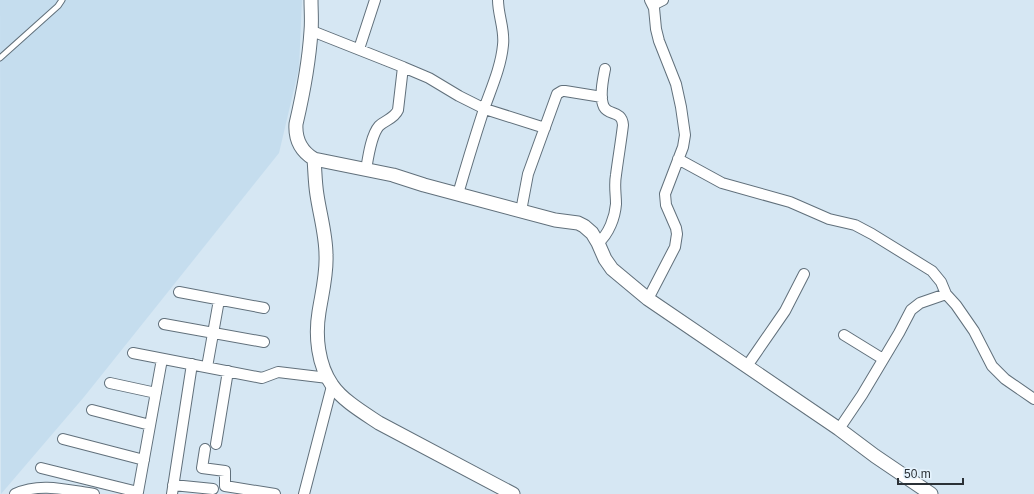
<svg xmlns="http://www.w3.org/2000/svg" width="1034" height="494" viewBox="0 0 1034 494" font-family="Arial,sans-serif">
<rect width="100%" height="100%" fill="#d6e7f3"/>
<path fill="#c5ddee" d="M0,0H302L299,68L279,153L84,397L1,494Z"/>
<g fill="none" stroke-linecap="round" stroke-linejoin="round">
<defs>
<path id="service" d="M0,58L58,6L62,0"/>
<path id="minor" d="M653,5L663,0
M312,31L403,67
M359,49L375,0
M678,159L722,183L790,202L829,219L855,225L872,234L932,271L941,282L946,294
M366,170C368,158 371,135 379,126C385,120 394,119 398,110L403,67L429,78L459,96L485,109L545,128
M458,194C466,166 475,137 484,109C491,89 501,67 503,45C505,30 498,15 498,0
M521,211L528,174L557,94L562,91H565L602,97
M598,243C609,234 615,217 616,204C616,194 614,185 616,175C618,159 621,142 623,125C622,110 609,116 604,107C599,97 603,79 605,69
M179,292L264,308
M648,299L675,247L677,234L676,228L666,205L665,194L683,147L685,135L681,107L676,84L659,41L656,29L654,8L650,0
M164,324L264,342
M844,335L883,359
M133,353L262,378L278,372L328,378
M747,366L785,311L804,274
M207,367L219,300
M110,383L156,393
M92,410L150,425
M839,429L862,395L899,333L911,310L920,303L946,294L956,305L974,331L992,366L1005,379L1034,399
M63,439L144,460
M216,444L228,371
M205,449L202,468L225,471V486L275,494
M41,468L138,492L162,359
M173,485L213,489
M15,494C40,482 67,490 94,494
M172,494L192,364
M304,494L332,386"/>
<path id="tertiary" d="M311,0C311,10 312,21 311,31C309,63 303,94 296,124C295,139 301,151 314,159L393,175L424,185L480,200L555,220L578,223L584,226L592,233L598,243L605,259L612,269L648,299L839,429L875,456L931,494
M314,159C315,171 315,183 317,195C320,215 326,235 326,255C327,274 322,293 319,312C315,336 318,365 332,385C342,400 364,413 379,423L513,494"/>
</defs>
<use href="#service" stroke="#61707b" stroke-width="7"/>
<use href="#minor" stroke="#61707b" stroke-width="12"/>
<use href="#tertiary" stroke="#61707b" stroke-width="15"/>
<use href="#service" stroke="#fff" stroke-width="5"/>
<use href="#minor" stroke="#fff" stroke-width="10"/>
<use href="#tertiary" stroke="#fff" stroke-width="13"/>
</g>
<path d="M898 478v6h65v-6" fill="none" stroke="#2b3136" stroke-width="2"/>
<text x="904" y="478" font-size="12" fill="#2b3136" stroke="#e6f4fe" stroke-width="3" paint-order="stroke">50 m</text>
</svg>
